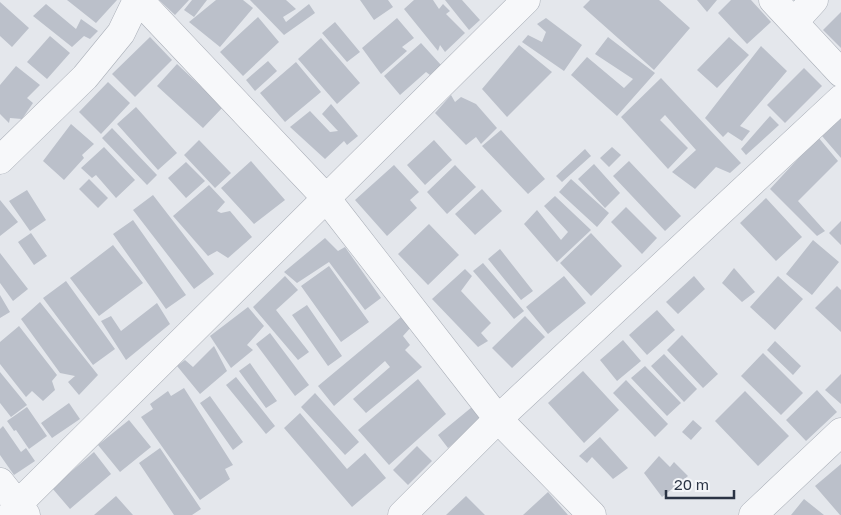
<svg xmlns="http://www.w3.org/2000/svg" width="841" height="515" viewBox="0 0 841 515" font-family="'Golos Text',sans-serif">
<rect width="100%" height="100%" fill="#e4e7ec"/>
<path fill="#bbc0ca" d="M67,0H117L96,23Z
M159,0H189L175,15Z
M192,0H207L194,17L184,10Z
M216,0H243L253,8L220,47L189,22Z
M250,0H286L296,9L283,17L286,22L309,4L315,13L284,35Z
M360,0H388L393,7L374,20Z
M414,0H433L439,9L443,4L450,11L446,14L465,33L445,52L440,45L438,51L404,9Z
M445,0H462L480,20L469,30Z
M590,0H659L690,28L654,70L583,7Z
M697,0H717L707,12Z
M731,0H751L771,22L747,44L718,13Z
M0,2L29,28L12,47L0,36Z
M46,4L76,29L81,19L98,31L90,39L84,36L72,47L33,16Z
M841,12V48L823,30Z
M258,17L279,42L243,76L220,52Z
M397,18L414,38L402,47L407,51L381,74L362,48Z
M546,18L582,45L564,71L522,42L528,35L542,42L546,32L537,24Z
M335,22L360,52L347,62L322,33Z
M50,36L70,53L47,79L27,62Z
M150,37L172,60L135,97L112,74Z
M608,37L655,73L617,116L571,75L587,57L624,88L633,79L595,54Z
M729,37L749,55L717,88L697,70Z
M321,38L360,83L337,104L298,59Z
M421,43L441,65L430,75L426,72L400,95L384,76Z
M519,45L552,72L507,117L482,89Z
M761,46L787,71L740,126L750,131L742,141L728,132L723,137L705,118Z
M268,61L277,71L255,91L246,80Z
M296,62L321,92L285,122L260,93Z
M177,64L223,107L203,128L157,86Z
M16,66L40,85L27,98L33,103L22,119L10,118L9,123L0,114V85Z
M804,68L822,86L785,123L767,105Z
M661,78L741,163L730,173L716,167L695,189L672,172L696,150L665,115L660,120L688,148L668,169L621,117Z
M108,82L130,103L101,134L79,112Z
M451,95L455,102L461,97L476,104L497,128L481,144L476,137L466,145L435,113Z
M331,104L358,136L347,145L344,141L325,159L290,127L310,111L330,132L338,131L322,114Z
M136,107L177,153L158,170L117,124Z
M770,116L779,125L746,155L741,149Z
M841,117V158L822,136Z
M71,124L94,144L82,155L84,158L64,180L43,161Z
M112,128L157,175L147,185L102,138Z
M501,130L545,179L528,194L482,146Z
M818,137L838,161L798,201L825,231L817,236L770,189Z
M199,140L231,173L215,188L184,155Z
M434,140L452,160L425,185L407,165Z
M104,147L135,180L116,198L96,175L92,178L81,168Z
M612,147L621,155L609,167L600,158Z
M585,149L591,156L562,182L556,176Z
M251,161L285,200L254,224L221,188Z
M629,161L681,216L665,231L613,176Z
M186,162L205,181L186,198L168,178Z
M594,164L620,193L605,208L578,179Z
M394,165L419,192L410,200L417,208L387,236L355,200Z
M455,165L476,187L447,214L427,192Z
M89,179L108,198L98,208L79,189Z
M571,179L609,213L597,227L559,192Z
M209,185L225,202L217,211L221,213L230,211L252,237L228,258L217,251L208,256L173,216Z
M482,189L502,211L475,235L455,214Z
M27,190L46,220L30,231L9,201Z
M153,195L214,274L194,289L133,210Z
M555,196L591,230L557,262L524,224L537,210L561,240L568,232L544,206Z
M766,198L802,237L776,261L740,223Z
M0,200L18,222L0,236Z
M626,207L657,238L642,254L611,222Z
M133,220L186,295L166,309L113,234Z
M841,221V245L829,233Z
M429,224L459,255L428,285L398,254Z
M31,233L47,256L34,265L18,242Z
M591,233L622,266L591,296L560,263Z
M325,238L338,251L345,247L381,298L365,310L329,262L297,283L284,272Z
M813,240L839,262L812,295L786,274Z
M113,245L143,283L99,316L70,278Z
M500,249L533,291L521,300L488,259Z
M0,253L28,289L13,301L0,283Z
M483,263L524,311L514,319L473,271Z
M329,266L369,322L341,342L301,286Z
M734,268L755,292L742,302L722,283Z
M465,269L472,276L461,291L491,323L481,333L488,341L478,347L432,299Z
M285,276L298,290L276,310L309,352L298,360L253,307Z
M564,276L586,303L548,334L526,307Z
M694,276L705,289L678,314L666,302Z
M778,276L803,299L775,330L750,307Z
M66,281L115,349L93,365L43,298Z
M837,286L841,290V332L815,308Z
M0,295L10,312L0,318Z
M40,302L98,375L79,395L68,382L75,376L60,373L21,319Z
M157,303L170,324L126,360L101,321L111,316L121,331Z
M307,305L342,356L328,366L292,315Z
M248,307L264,326L247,345L253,350L231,368L210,336Z
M657,310L675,330L647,355L629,335Z
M525,316L545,337L512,368L492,348Z
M401,317L412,326L403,336L410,345L405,350L422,367L366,413L353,399L390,367L385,361L334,406L318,386Z
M19,326L57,375L52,381L55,390L43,401L32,391L26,397L0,364V342Z
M270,333L309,385L295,396L256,344Z
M682,335L718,374L703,388L667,350Z
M623,340L641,361L617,381L600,360Z
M775,341L801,366L793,375L767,350Z
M214,346L227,371L200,394L177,366L185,360L193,367Z
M763,353L803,393L781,415L741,376Z
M664,354L697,389L684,402L651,366Z
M250,363L277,401L266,408L239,371Z
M645,366L681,403L667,416L631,378Z
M583,371L619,410L584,443L548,403Z
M0,372L27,405L11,417L0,403Z
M841,374V404L825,390Z
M236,377L275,426L266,434L226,385Z
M418,379L446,414L389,465L358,430Z
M626,380L668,424L655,437L613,393Z
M184,388L233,465L225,469L230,479L200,500L141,417L153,409L150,404L168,391L171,396Z
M817,390L837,412L806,441L786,420Z
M745,391L789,436L758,466L715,421Z
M315,393L359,442L345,455L301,407Z
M210,396L243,442L233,450L200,403Z
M69,403L80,419L52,438L41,423Z
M27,407L47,436L29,449L16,430L14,431L7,421Z
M472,407L482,419L448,448L438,435Z
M300,413L347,469L365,453L386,478L352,507L284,428Z
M129,420L151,447L120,472L98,445Z
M693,420L702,428L691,440L682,432Z
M3,426L21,452L26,448L35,461L14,475L0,455V429Z
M600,437L628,468L613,479L592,457L587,463L579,456Z
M417,446L432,461L408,485L393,470Z
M160,448L201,509L192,515H174L139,463Z
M94,452L111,474L70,509L52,488Z
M659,456L670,467L674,462L688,476L662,497L644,473Z
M841,464V515H840L815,486Z
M548,492L568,515H523Z
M116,496L133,515H94Z
M466,496L485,515H446Z
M804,499L824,515H791Z"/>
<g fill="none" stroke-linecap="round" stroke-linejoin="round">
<defs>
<path id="minor" d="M139,0L326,198L498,419L592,515
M773,0L841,73
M794,22L814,0
M0,160L85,77L121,33L137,0
M0,482L26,515
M11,515L17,505L526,0
M402,515L498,419L841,99
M753,515L841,432"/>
</defs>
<use href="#minor" stroke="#a9aeb7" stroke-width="29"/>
<use href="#minor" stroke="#f7f8fa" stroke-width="28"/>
</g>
<path d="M666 490v8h68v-8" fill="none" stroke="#2b3445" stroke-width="2.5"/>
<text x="674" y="490" font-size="15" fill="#2b3445" stroke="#f4f6f9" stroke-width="4" paint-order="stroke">20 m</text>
</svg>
